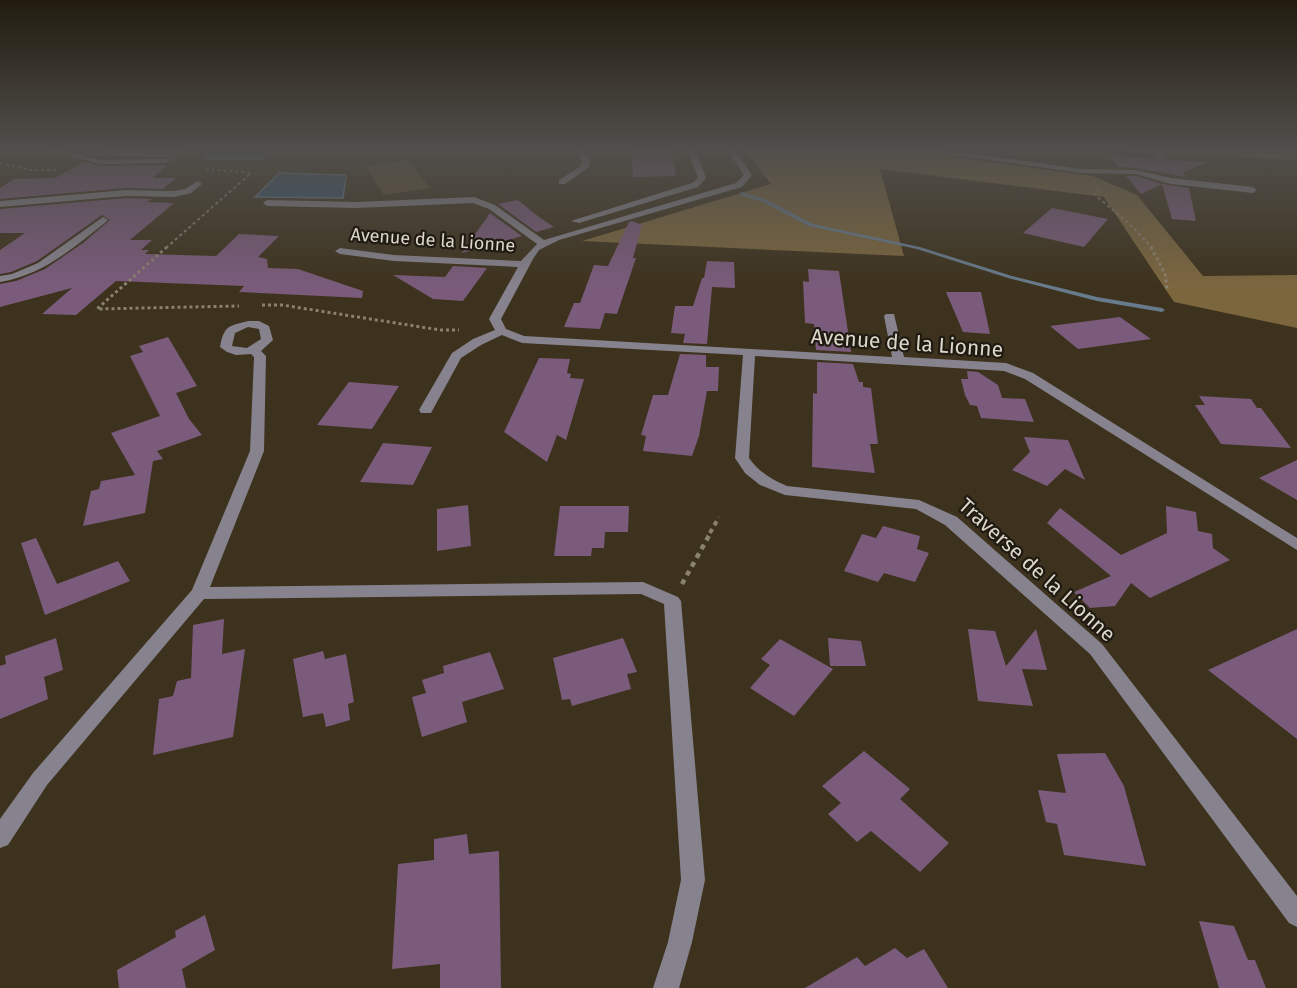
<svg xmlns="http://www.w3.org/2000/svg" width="1297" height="988" viewBox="0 0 1297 988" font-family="'Fira Sans',sans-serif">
<rect width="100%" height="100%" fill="#3d321d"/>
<path fill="#5f4f31" d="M408,160L430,188L384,195L365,166Z"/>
<path fill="#7b663e" d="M743,148H887L1093,176L1137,195L1203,276L1297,275V328L1174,302L1104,197L880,169L904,256L582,241L771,184Z
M1114,148H1297V160L1114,151Z"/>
<path fill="#345472" stroke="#677b8c" stroke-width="1.5" d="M212,148H280L263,159H206L204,156Z
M279,173L345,175L346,177L343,198L255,197Z"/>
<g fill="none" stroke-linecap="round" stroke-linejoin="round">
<path fill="#677b8c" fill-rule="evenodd" d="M742,192L767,200L813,224L920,247L1012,276L1097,297L1162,308L1165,310L1162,312L1097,301L1008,278L917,249L809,226L763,202L740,195V193Z"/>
</g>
<path fill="#7a5b7b" d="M1153,148H1158L1169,160L1206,162L1183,173L1186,177L1137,168L1119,167L1109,156L1156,159Z
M113,150L184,151L172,161L166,157L93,156L100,152Z
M671,150L676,176L633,177L631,151Z
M83,162L100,166L168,165L152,178H176L163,189L126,188L0,199V188L14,179L55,178Z
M1126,176H1136L1162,184L1141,194Z
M1162,184L1189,188L1196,221L1172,219Z
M126,198L152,199L147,202L174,203L130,240H152L141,250H149L145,254L216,256L239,234L279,236L258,257L267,259L268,268L298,269L363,291L362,298L239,292L244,286L116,281L76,315L42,314L72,288L0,307V284L16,281L45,269L83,243L110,220L102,215L37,261L11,272L0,274V250L25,233H0V209Z
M518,200L539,217L554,227L536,232L498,204Z
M1052,208L1108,219L1084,247L1023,233Z
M490,213L522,236L462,253Z
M632,221L642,225L633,258H636L617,314L605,313L600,329L564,327L574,303H580L594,265L608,266L629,222Z
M707,261L734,262L735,288L712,287L707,344L683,343L685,334L671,333L675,306H693L702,278H704Z
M453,266L487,268L463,301L433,299L393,275L445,277Z
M808,269L839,271L851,352L816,350L814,324L805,323L803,281L809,282Z
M946,292H981L990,334L963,332Z
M1120,317L1151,339L1078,349L1050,326Z
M168,337L197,386L176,393L189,419L202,435L157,451L163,459L153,461L145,513L83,526L91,491L99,489L101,481L135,475L111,433L160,416L130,356L143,352L139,346Z
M680,354L706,355V367H719L718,391H707L699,436L692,456L643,451L646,436L641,435L653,395H668Z
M539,358L570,359L567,373L571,374L570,378L584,379L566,440L557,435L547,462L504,432Z
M817,362L853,364L859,382H863V387L871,388L878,444H870L875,473L812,467L813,393L817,394Z
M967,371L978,372L998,385L1002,398L1025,399L1034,422L981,418L977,406L970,405L965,395L961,379H968Z
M349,382L399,386L372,429L317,425Z
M1199,396L1251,399L1257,408H1261L1291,448L1221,444L1195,405H1205Z
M1024,437L1068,440L1085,480L1065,469L1047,486L1012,470L1030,452Z
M383,443L432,447L413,485L360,482Z
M1297,460V500L1259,478Z
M468,505L471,546L437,551V509Z
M560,506H629L628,532H605L604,548H592L591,556H554Z
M1166,506L1196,512L1198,531L1212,534L1213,548L1230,560L1150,598L1131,583L1115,606L1090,608L1074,592L1111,576L1047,523L1060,508L1121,555L1167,533Z
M883,526L920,536L917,549L929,553L915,582L884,573L878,582L844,571L862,534L876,538Z
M36,538L57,584L118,561L130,581L45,615L21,543Z
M224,619L222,654L245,649L233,737L153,755L159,699L173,696L177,681L191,678L193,625Z
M968,629L995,631L1006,666L1036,629L1047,670L1022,669L1033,706L978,701Z
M1297,629V739L1208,670Z
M56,638L63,670L44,677L48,699L0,719V666L6,664L5,656Z
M623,638L637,672L627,674L631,689L572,706L570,699L562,700L553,658Z
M828,638L861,641L866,666H830Z
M780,639L833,669L794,716L750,688L770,665L761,659Z
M323,651L325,659L346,654L354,702L348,704L350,720L326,727L323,713L303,717L293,659Z
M490,652L504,689L462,702L467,722L422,737L412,697L426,693L422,680L444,673L443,666Z
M864,751L910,789L900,799L949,843L920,872L871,831L857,842L828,814L841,803L822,786Z
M1105,753L1124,786L1146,866L1064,855L1057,824L1046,822L1038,790L1066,793L1057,754Z
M467,834L469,854L499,851L501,988H440V964L392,969L398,864L434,860V839Z
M205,915L215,950L182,969L186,988H119L117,970L176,937L175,931Z
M1199,921L1234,926L1248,960H1255L1266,988H1219Z
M895,948L907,958L924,949L948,988H805L857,957L865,966Z"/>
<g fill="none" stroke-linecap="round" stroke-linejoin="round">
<path stroke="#8a8170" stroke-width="2" stroke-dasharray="3 3" stroke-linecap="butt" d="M0,163L30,170H58
M1099,188L1095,195L1131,225L1152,248
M166,248L251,173L207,169"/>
<path stroke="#8a8170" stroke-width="3" stroke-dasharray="3 3" stroke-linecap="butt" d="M167,247L97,309L239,306
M1151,247L1165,274L1167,289
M262,305H282L440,330H459"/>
<path stroke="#8a8170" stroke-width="4" stroke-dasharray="4.5 4.5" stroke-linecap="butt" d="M710,533L719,517"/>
<path stroke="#8a8170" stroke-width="4.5" stroke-dasharray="5 5" stroke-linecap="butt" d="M682,584L711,532"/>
<path fill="#87838e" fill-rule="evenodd" d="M40,148H54L100,160L166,159L170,161L166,163L100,164Z
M574,148H582L590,161L589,167L565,184H559V180L581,166L582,161Z
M687,148H695L706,178L698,187L579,223L571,221L692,183L698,178Z
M726,148H734L752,175L742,187L559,240L539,250L533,259L501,319L506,329L524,336L892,357L884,316L886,314H894L904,357L1006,363L1033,373L1297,538V550L1025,379L1004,371L755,356L749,458C759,472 772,480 787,486L919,500L957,517L1102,644L1297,896V927L1289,923L1090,654L945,525L916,509L785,495L760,485L745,473L735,458L743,355L522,343L502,335L481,345L461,358L431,413H421L419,410L452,353L473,339L495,330L489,319L518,267L394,261L340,254L335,251L340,248L394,255L521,261L537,244L489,209L473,203L356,208L267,206L263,203L267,200L356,202L474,197L495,205L544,240L736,183L744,175Z
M873,148H909L976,154L1081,169L1136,170L1171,178L1253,187L1257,190L1253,193L1171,184L1136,174L1081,173L976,158Z
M198,181L202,184L191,193L174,197L126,196L0,207V201L126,190L174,191L185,189Z
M103,217L108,220L106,222C73,248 43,275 0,282V276L12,274L38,263Z
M248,321H259L269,326L273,340L261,351L266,356L264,451L210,587L643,582L678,597L681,601L705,880L692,942L679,988H653L668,942L681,880L664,604L641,594L204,599L47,785L8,845L0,848V819L33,773L192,590L250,451L254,357L251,354L236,355L227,352L220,347C224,326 228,326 248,321ZM248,327L259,329L261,339L247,348L232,346L235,333Z"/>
</g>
<linearGradient id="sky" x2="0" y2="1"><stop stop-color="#221c10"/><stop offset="0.52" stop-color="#514f4c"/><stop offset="1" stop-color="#514f4c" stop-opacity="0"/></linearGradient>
<rect width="1297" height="287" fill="url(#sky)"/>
<g text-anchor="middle" stroke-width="4.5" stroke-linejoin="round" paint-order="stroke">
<g font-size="18" fill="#ddd6ca" stroke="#201b12">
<text transform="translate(433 240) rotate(4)" y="6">Avenue de la Lionne</text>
</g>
<g font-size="21" fill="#ddd6ca" stroke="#201b12">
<text transform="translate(907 343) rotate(4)" y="7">Avenue de la Lionne</text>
<text transform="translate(1037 570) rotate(42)" y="7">Traverse de la Lionne</text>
</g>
</g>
</svg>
